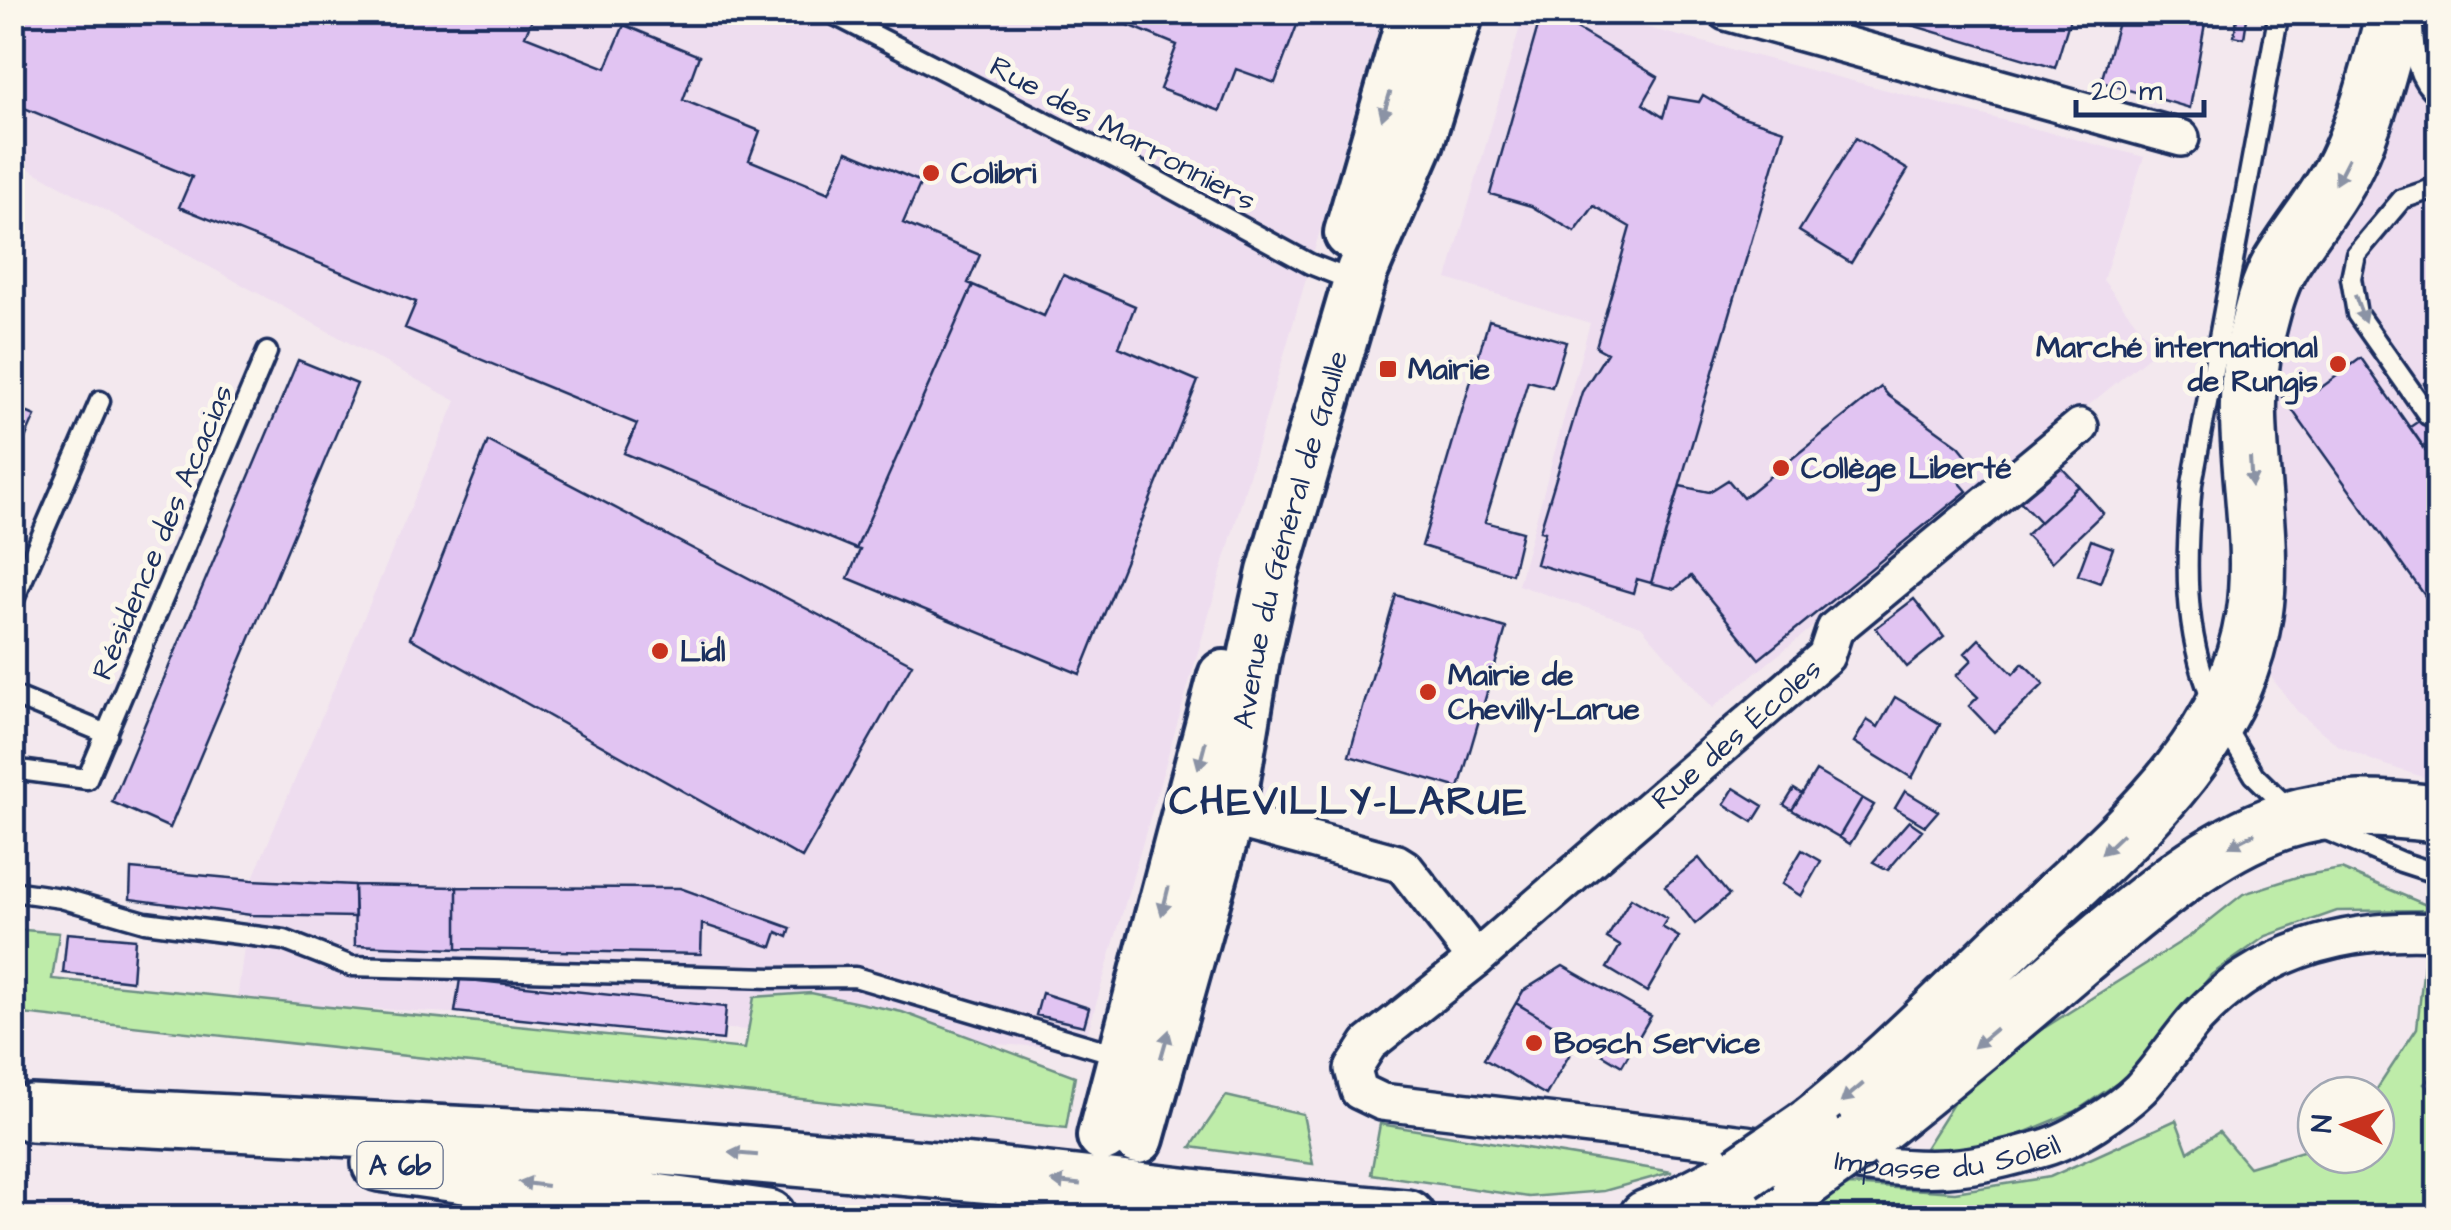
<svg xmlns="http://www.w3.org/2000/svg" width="2451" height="1230" viewBox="0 0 2451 1230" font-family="'Architects Daughter',sans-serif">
<rect width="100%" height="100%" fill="#f3e8ee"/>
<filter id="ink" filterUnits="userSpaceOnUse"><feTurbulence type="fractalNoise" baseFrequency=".01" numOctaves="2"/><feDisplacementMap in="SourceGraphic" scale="20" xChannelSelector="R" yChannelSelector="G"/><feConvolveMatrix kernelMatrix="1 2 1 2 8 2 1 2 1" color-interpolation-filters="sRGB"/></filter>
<g filter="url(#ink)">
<path fill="#eeddef" d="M12,13H1383L1083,1049L237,1001L253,878L456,401L13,160Z
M1524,13H1591L2144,157L2103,280L2157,350L1712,708L1641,626L1518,585L1590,323L1447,279Z
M2373,13H2438V782L2376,762L2339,746L2297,711L2268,673L2229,585L2305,205Z"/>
<path fill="#beeca9" stroke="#6c8e84" stroke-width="2.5" d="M2341,869L2438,910L2337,911L2266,936L2211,975L2141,1067L2076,1111L1997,1144L1922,1153L1956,1099L1998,1057L2190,936L2243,894L2300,876Z
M13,929L59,933L52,979L745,1049L754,997L811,993L902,1012L1075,1076L1066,1128L13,1013Z
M2426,946L2438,948V1032L2433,1038L2438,1044V1071L2424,1084L2438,1098V1217L1787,1218L1850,1185L1955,1192L2050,1177L2176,1120L2188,1152L2219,1132L2249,1167L2316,1147V1155H2376V1095H2373L2417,1028Z
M1226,1096L1303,1114L1313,1164L1191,1147Z
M1380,1124L1672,1172L1604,1191L1529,1197L1371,1174Z"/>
<path fill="#e1c4f2" stroke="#1b2f5e" stroke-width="2.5" d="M12,12H535L525,36L606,68L624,25L699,56L683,100L760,131L749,160L829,193L847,151L921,182L903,223L980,255L968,283L973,285L856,549L624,453L637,424L405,328L416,302L179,207L192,177L12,103Z
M1097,12H1302L1275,83L1236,69L1220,111L1160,89L1177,45Z
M1542,12H1548L1658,77L1643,104L1663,117L1669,97L1699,102L1703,95L1737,115L1784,130L1651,583L1637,579L1633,593L1536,564L1545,532L1540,531L1582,392L1607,353L1596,347L1630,227L1594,206L1575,232L1531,206L1490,194Z
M1868,12H2072L2055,68Z
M2121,12H2207L2190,108L2101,82Z
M2238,12H2248L2244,38L2234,36Z
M1856,138L1908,170L1851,263L1799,231Z
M1063,275L1135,306L1119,347L1198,381L1080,674L848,578L860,550L856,549L973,285L1044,316Z
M1489,320L1566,342L1552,387L1528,381L1485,522L1522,532L1512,574L1422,546Z
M2361,358L2438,468V614L2283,397L2310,377L2318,390Z
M298,360L357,384L170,828L112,802Z
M2438,373V403L2424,383Z
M1881,387L1889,396L1959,446L1972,462L1955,477L1967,491L1759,659L1691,576L1675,589L1651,583L1680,486L1709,492L1728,480L1743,498Z
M12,406L35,416L12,468Z
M2438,408V431L2431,436L2438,447V468L2410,427Z
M488,441L912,664L802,858L410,638Z
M2060,466L2079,486L2040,522L2020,501Z
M2079,486L2103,513L2052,562L2026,535Z
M2091,540L2113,548L2100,583L2078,575Z
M1396,595L1506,628L1459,788L1349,756Z
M1914,599L1944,637L1907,667L1876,628Z
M1979,639L2013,674L2023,663L2044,684L1994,732L1969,706L1978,697L1956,676L1972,660L1965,653Z
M1895,697L1940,724L1912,778L1854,742L1867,720L1878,727Z
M1816,771L1862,798L1839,837L1792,810Z
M1734,788L1763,806L1753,822L1724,804Z
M1794,789L1802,794L1792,810L1784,805Z
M1905,791L1938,811L1925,826L1895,808Z
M1862,798L1874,805L1850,844L1839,837Z
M1909,821L1922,830L1888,870L1873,862Z
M1802,850L1821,861L1801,896L1782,884Z
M1699,858L1729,895L1695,924L1665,886Z
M131,869L252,880L354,885L355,917L251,915L130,899Z
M354,885L457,887V949L355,945Z
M457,887L680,888L791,928L788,937L777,932L772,947L702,924L701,954L457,949Z
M1631,898L1667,919L1662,927L1679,937L1647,992L1607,968L1620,946L1607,938Z
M67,933L135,939L132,981L63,973Z
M1563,966L1651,1016L1622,1066L1516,1003L1523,991Z
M460,979L726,1007L723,1040L455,1012Z
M1042,993L1089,1008L1084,1026L1036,1015Z
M1516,1003L1578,1040L1546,1095L1484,1059Z"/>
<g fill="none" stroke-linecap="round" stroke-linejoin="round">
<defs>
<path id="lane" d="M829,12L1123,162L1310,264L1338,275
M2413,28C2414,54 2416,79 2438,96
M2428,415L2357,314L2351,278L2356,254L2402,199L2438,187
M12,604L100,401
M12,695L107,734
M2212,700C2183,630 2185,559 2192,484L2279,12
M2223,724L2254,775L2289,809
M12,769L87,779L267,352
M2319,827L2401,862L2438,874
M12,891L61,898L145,922L284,940L351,966L772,978L855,977L1119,1055"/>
<g id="street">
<path d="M1726,12L2181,138"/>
<path id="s1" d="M1208,812L1397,863L1405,868L1476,959L1826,656L1835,629L2080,427"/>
<path id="s2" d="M1476,959L1369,1044L1353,1069L1359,1091L1382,1102C1498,1115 1614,1128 1729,1142C1801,1150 1875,1172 1947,1168C1980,1166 2013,1157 2044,1148C2072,1140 2119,1110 2140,1089C2161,1067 2177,1040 2197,1018C2261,949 2348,927 2438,932"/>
</g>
<g id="secondary">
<path d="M1350,233L1414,12"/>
<path d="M1103,1136L1224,676"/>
<path id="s3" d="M1138,1138L1228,817L1255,653L1273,572L1362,271L1418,142L1458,12"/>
</g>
<path id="highway" d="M31,1113L593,1141L994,1175L1263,1205L1407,1218
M1810,1126C1882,1070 1945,1005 2011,942C2107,849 2232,756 2254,615C2268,522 2234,428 2256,336C2262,312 2268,286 2280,265C2301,230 2328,200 2346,163C2369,116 2381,63 2395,12
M1858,1141C1930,1085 2000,1026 2069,967C2131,915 2204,848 2281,822C2335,804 2383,808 2438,814
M380,1163L768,1218
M1647,1218L1680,1205L1742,1173
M1735,1218L1765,1204L1802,1182"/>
</defs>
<use href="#lane" stroke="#1b2f5e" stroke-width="25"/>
<use href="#street" stroke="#1b2f5e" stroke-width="42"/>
<use href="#secondary" stroke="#1b2f5e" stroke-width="58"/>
<use href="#highway" stroke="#1b2f5e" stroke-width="62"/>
<use href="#lane" stroke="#fbf7ec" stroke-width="18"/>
<use href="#street" stroke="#fbf7ec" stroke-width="35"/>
<use href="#secondary" stroke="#fbf7ec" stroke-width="50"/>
<use href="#highway" stroke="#fbf7ec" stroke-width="55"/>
<defs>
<path id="highway-bridge" d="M1742,1173L1810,1126
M1802,1182L1858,1141"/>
</defs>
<use href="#highway-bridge" stroke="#1b2f5e" stroke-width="62" stroke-linecap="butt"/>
<use href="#highway-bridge" stroke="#fbf7ec" stroke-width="55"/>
</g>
<defs><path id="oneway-solid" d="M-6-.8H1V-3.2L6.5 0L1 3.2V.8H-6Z" transform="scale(2.5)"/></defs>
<g fill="#8b93a5">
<use href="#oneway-solid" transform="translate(1386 106) rotate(107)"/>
<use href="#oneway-solid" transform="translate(2342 171) rotate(117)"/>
<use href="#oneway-solid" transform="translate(2360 309) rotate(70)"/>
<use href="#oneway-solid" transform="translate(2251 472) rotate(86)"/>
<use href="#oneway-solid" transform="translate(1202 755) rotate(105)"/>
<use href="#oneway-solid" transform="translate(2242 840) rotate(152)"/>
<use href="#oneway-solid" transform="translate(2112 844) rotate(136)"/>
<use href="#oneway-solid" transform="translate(1165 901) rotate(104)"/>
<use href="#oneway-solid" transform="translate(1985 1038) rotate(140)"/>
<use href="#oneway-solid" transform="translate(1165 1044) rotate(-74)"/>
<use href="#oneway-solid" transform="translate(1852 1093) rotate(140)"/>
<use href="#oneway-solid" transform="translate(743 1154) rotate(-175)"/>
<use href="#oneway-solid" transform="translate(1066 1183) rotate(-174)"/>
<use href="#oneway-solid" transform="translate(533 1184) rotate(-172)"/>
</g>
</g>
<g fill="#c8321e" stroke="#fbf7ec" stroke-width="4">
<circle cx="931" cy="173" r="10"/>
<circle cx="2338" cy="364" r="10"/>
<rect x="1378" y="359" width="20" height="20" rx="5"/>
<circle cx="1781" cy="468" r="10"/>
<circle cx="660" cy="651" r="10"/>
<circle cx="1428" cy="692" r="10"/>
<circle cx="1534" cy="1043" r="10"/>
</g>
<g text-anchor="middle" stroke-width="10" stroke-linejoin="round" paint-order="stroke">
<rect fill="#fbf7ec" stroke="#5e6b89" stroke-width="2.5" x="357.5" y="1142" width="85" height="46" rx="8"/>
<g font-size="28" font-weight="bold" fill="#1b2f5e">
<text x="400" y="1175">A 6b</text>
</g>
<g font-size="30" fill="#1b2f5e" stroke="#fbf7ec">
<text transform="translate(1123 133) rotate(28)" y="10">Rue des Marronniers</text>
<text transform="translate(162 532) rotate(-67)" y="10">Résidence des Acacias</text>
<text dy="10" stroke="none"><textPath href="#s3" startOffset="618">Avenue du Général de Gaulle</textPath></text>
<text dy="10" stroke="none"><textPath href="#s1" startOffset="665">Rue des Écoles</textPath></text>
<text dy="10" stroke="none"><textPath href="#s2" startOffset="785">Impasse du Soleil</textPath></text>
</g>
<g font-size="30" font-weight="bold" fill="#1b2f5e" stroke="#fbf7ec" text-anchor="start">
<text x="951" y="183">Colibri</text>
<text x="2318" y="357" text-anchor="end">Marché international<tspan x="2318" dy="34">de Rungis</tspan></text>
<text x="1408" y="379">Mairie</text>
<text x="1801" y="478">Collège Liberté</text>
<text x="680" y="661">Lidl</text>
<text x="1448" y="685">Mairie de<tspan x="1448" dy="34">Chevilly-Larue</tspan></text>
<text x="1554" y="1053">Bosch Service</text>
</g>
<g font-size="40" font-weight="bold" letter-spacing="2.5" fill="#1b2f5e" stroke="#fbf7ec">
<text x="1349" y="814">CHEVILLY-LARUE</text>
</g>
</g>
<rect width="2451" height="1230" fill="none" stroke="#fbf7ec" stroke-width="50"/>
<rect x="25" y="25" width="2401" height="1180" fill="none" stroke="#1b2f5e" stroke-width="4" filter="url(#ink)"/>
<g transform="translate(2346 1125) rotate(273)"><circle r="48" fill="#fbf7ec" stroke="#a1a7b3" stroke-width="2.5"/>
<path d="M0-8L18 38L0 25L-18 38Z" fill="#c8321e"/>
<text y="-15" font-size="28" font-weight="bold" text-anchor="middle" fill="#1b2f5e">N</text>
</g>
<path d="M2076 100v15h128v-15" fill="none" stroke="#1b2f5e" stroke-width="5"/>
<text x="2091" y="100" font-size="30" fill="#1b2f5e" stroke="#fbf7ec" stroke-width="8" paint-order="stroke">20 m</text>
</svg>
